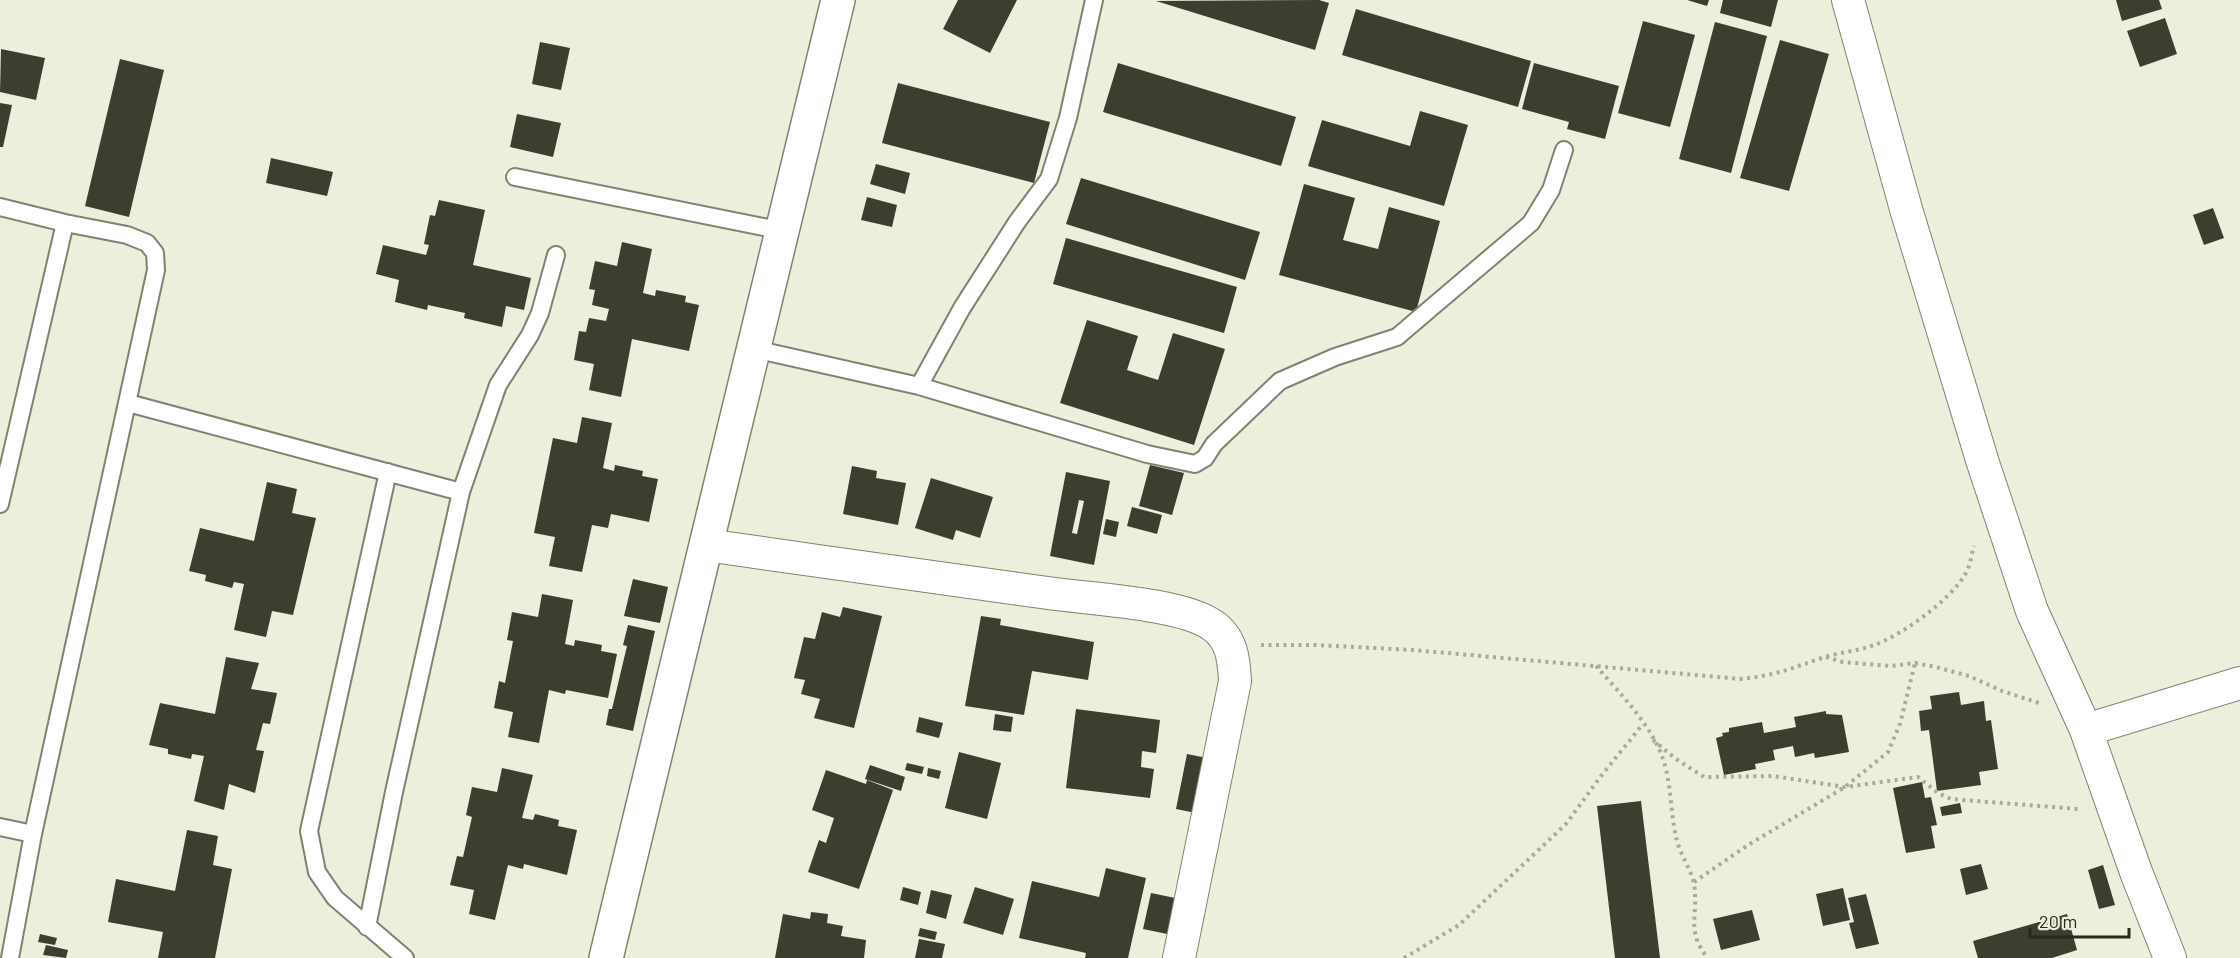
<svg xmlns="http://www.w3.org/2000/svg" width="2240" height="958" viewBox="0 0 2240 958" font-family="Barlow,sans-serif">
<rect width="100%" height="100%" fill="#ebefdb"/>
<path fill="#3c3f2f" fill-rule="evenodd" d="M958,0H1017L990,53L943,29Z
M1319,0L1329,3L1315,50L1156,1Z
M1687,0H1709L1707,6Z
M1723,0H1778L1771,27L1720,13Z
M2116,0H2159L2162,9L2122,21Z
M1356,9L1531,61L1518,107L1342,55Z
M2165,18L2177,54L2140,67L2127,31Z
M1643,21L1695,35L1670,127L1618,113Z
M1715,22L1767,36L1731,173L1679,159Z
M1780,40L1829,54L1789,191L1740,178Z
M540,42L570,48L561,90L532,84Z
M1,49L45,58L36,100L0,92Z
M120,59L164,70L129,217L85,206Z
M1118,63L1296,117L1281,166L1103,112Z
M1534,63L1619,86L1605,139L1567,129L1569,122L1522,109Z
M898,83L1050,122L1034,183L882,143Z
M0,103L12,105L3,147H0Z
M1420,111L1468,125L1444,206L1308,166L1322,120L1410,146Z
M517,114L561,123L553,157L510,147Z
M271,158L333,172L327,196L266,183Z
M876,164L910,173L905,194L870,184Z
M1081,178L1260,232L1245,280L1066,224Z
M1304,184L1355,198L1343,240L1378,249L1389,207L1440,221L1416,312L1279,275Z
M867,197L897,205L892,227L861,220Z
M439,200L485,210L473,265L531,278L524,310L506,306L502,327L464,318L465,313L428,305L427,310L395,302L399,280L376,274L383,245L426,255L429,245L424,244L430,215L435,216Z
M2213,208L2224,238L2204,245L2193,215Z
M1066,238L1237,287L1224,333L1053,284Z
M622,242L652,249L643,293L655,296L656,290L686,296L685,302L699,305L689,351L632,339L621,397L589,390L594,364L574,360L579,331L586,332L589,318L606,321L609,309L592,305L595,290L589,289L595,261L617,266Z
M1087,320L1138,336L1127,370L1158,380L1173,333L1225,349L1194,445L1060,403Z
M582,417L612,423L603,468L614,471L615,465L643,471L642,476L658,479L649,522L611,514L608,528L592,525L582,572L549,566L555,537L534,533L553,438L577,443Z
M1150,465L1184,473L1172,515L1139,506Z
M852,466L877,471L876,478L906,483L898,525L843,514Z
M1066,472L1110,481L1094,565L1050,556ZM1079,500L1084,501L1077,534L1072,533Z
M931,478L993,497L980,538L956,530L953,540L915,528Z
M267,482L297,489L292,513L316,518L293,615L272,611L266,637L234,630L244,584L234,582L232,588L205,581L206,575L189,571L200,528L254,541Z
M1132,507L1162,515L1157,534L1127,526Z
M1106,519L1119,522L1116,537L1103,534Z
M633,579L668,587L660,623L624,616Z
M542,594L573,600L565,644L574,646L575,640L602,645L601,651L617,654L608,698L566,690L565,694L549,690L539,743L508,737L513,712L494,708L499,681L505,683L513,641L507,640L512,612L538,617Z
M843,607L882,616L854,728L814,718L820,699L801,694L805,680L794,678L804,637L815,639L822,612L840,617Z
M981,616L1001,619L1000,625L1094,642L1088,680L1032,671L1024,715L965,706Z
M628,625L655,631L633,731L606,725L609,709H612L627,646L623,645Z
M226,657L259,663L251,689L277,693L270,724L263,723L256,750L264,751L255,793L229,784L224,810L194,801L204,756L192,754L191,759L168,754V749L149,745L160,703L215,714Z
M1959,692L1961,705L1984,701L1986,721L1991,720L1998,769L1979,772L1981,785L1937,791L1929,730L1921,731L1919,711L1932,709L1930,696Z
M1076,709L1160,720L1156,753L1142,751L1141,767L1154,769L1150,798L1066,788Z
M1826,711V714L1842,715L1849,752L1815,758L1814,753L1795,757L1793,746L1773,750L1775,760L1755,764L1756,769L1724,775L1716,738L1723,736L1722,733L1729,732V728L1762,722L1764,733L1796,727L1794,717Z
M995,714L1013,717L1011,732L993,730Z
M919,717L943,723L939,738L916,732Z
M959,752L1001,763L987,819L945,808Z
M1187,754L1217,760L1206,815L1176,809Z
M907,763L924,767L922,774L905,770Z
M870,765L905,777L901,791L865,779Z
M502,768L533,775L522,818L533,820L535,814L559,820L558,826L577,830L567,875L524,864L523,869L508,865L495,920L469,914L474,890L450,885L457,856L463,857L472,817L466,815L472,787L497,792Z
M928,768L941,771L939,779L927,776Z
M826,770L866,784L867,780L893,790L859,889L808,872L819,840L826,843L834,818L812,810Z
M1922,782L1925,798L1931,797L1937,825L1931,826L1935,848L1906,853L1893,788Z
M1641,801L1660,958H1615L1597,806Z
M1960,803L1962,813L1942,816L1940,807Z
M187,830L218,836L213,865L232,869L215,958H158L163,932L108,922L116,879L175,891Z
M1981,864L1988,889L1966,895L1960,869Z
M2103,865L2115,905L2099,909L2088,870Z
M1106,868L1146,878L1128,958H1085L1086,953L1019,938L1032,881L1099,897Z
M903,887L921,892L918,905L900,900Z
M975,887L1014,899L1003,935L963,923Z
M1843,888L1850,920L1823,926L1816,894Z
M931,890L952,895L946,919L926,913Z
M1151,893L1180,899L1172,935L1143,929Z
M1866,894L1879,944L1856,949L1849,923L1854,922L1848,898Z
M1752,910L1760,940L1721,950L1713,919Z
M811,912L828,914L827,923L843,926L841,936L866,940L864,958H775L783,914L810,919Z
M2067,914L2077,950L2052,958H1978L1973,941Z
M920,928L937,932L935,940L918,936Z
M40,934L57,938L55,945L38,942Z
M919,939L945,944L942,958H915Z
M46,945L68,950L66,958L43,955Z"/>
<g fill="none" stroke-linecap="round" stroke-linejoin="round">
<defs>
<path id="service" d="M515,177L783,231
M0,207L65,223L127,235L147,243L155,253L156,270L33,834L10,958
M754,349L919,386L1147,454L1195,464L1205,458L1214,444L1280,381L1335,357L1397,337L1431,308L1531,223L1551,190L1564,150
M919,386L962,308L1017,222L1049,179L1068,118L1094,0
M128,403L461,492
M388,472L309,831L317,872L335,898L405,958
M0,504L65,223
M0,827L33,834
M367,927L394,792L461,492L498,385L530,335L540,313L556,255"/>
<path id="minor" d="M1848,0L1906,209L1983,463L2032,611L2086,730L2136,872L2170,958
M706,545C820,561 934,578 1048,593C1089,599 1181,603 1212,625C1232,638 1234,660 1235,681L1179,958
M2086,730L2240,683"/>
<path id="tertiary" d="M606,958L838,0"/>
</defs>
<use href="#service" stroke="#808371" stroke-width="20"/>
<use href="#minor" stroke="#808371" stroke-width="34"/>
<use href="#tertiary" stroke="#808371" stroke-width="36"/>
<path stroke="#a8ab9c" stroke-width="4" stroke-dasharray="3 4.5" stroke-linecap="butt" d="M1261,645H1316L1413,650L1741,679C1774,676 1795,667 1825,657C1841,652 1858,651 1874,645C1901,636 1950,600 1964,576C1970,568 1971,556 1974,546
M1826,657L1843,662L1891,666L1915,663L1936,667L1969,676L2002,691L2039,703
M1596,666C1619,692 1652,726 1663,759C1672,785 1670,814 1677,841C1681,856 1691,869 1694,884C1699,915 1685,931 1708,958
M1653,740L1676,759L1704,777L1773,776L1845,787L1918,777L1938,793L1951,799L2078,809
M1694,882L1748,845L1845,787L1888,752L1900,724L1915,663
M1404,958L1459,925L1566,824L1601,776L1643,724"/>
<use href="#service" stroke="#fff" stroke-width="16"/>
<use href="#minor" stroke="#fff" stroke-width="32"/>
<use href="#tertiary" stroke="#fff" stroke-width="33"/>
</g>
<path d="M2030 928v9h99v-9" fill="none" stroke="#282922" stroke-width="3"/>
<text x="2039" y="928" font-size="18" fill="#282922" stroke="#ebefdb" stroke-width="4.5" paint-order="stroke">20 m</text>
</svg>
